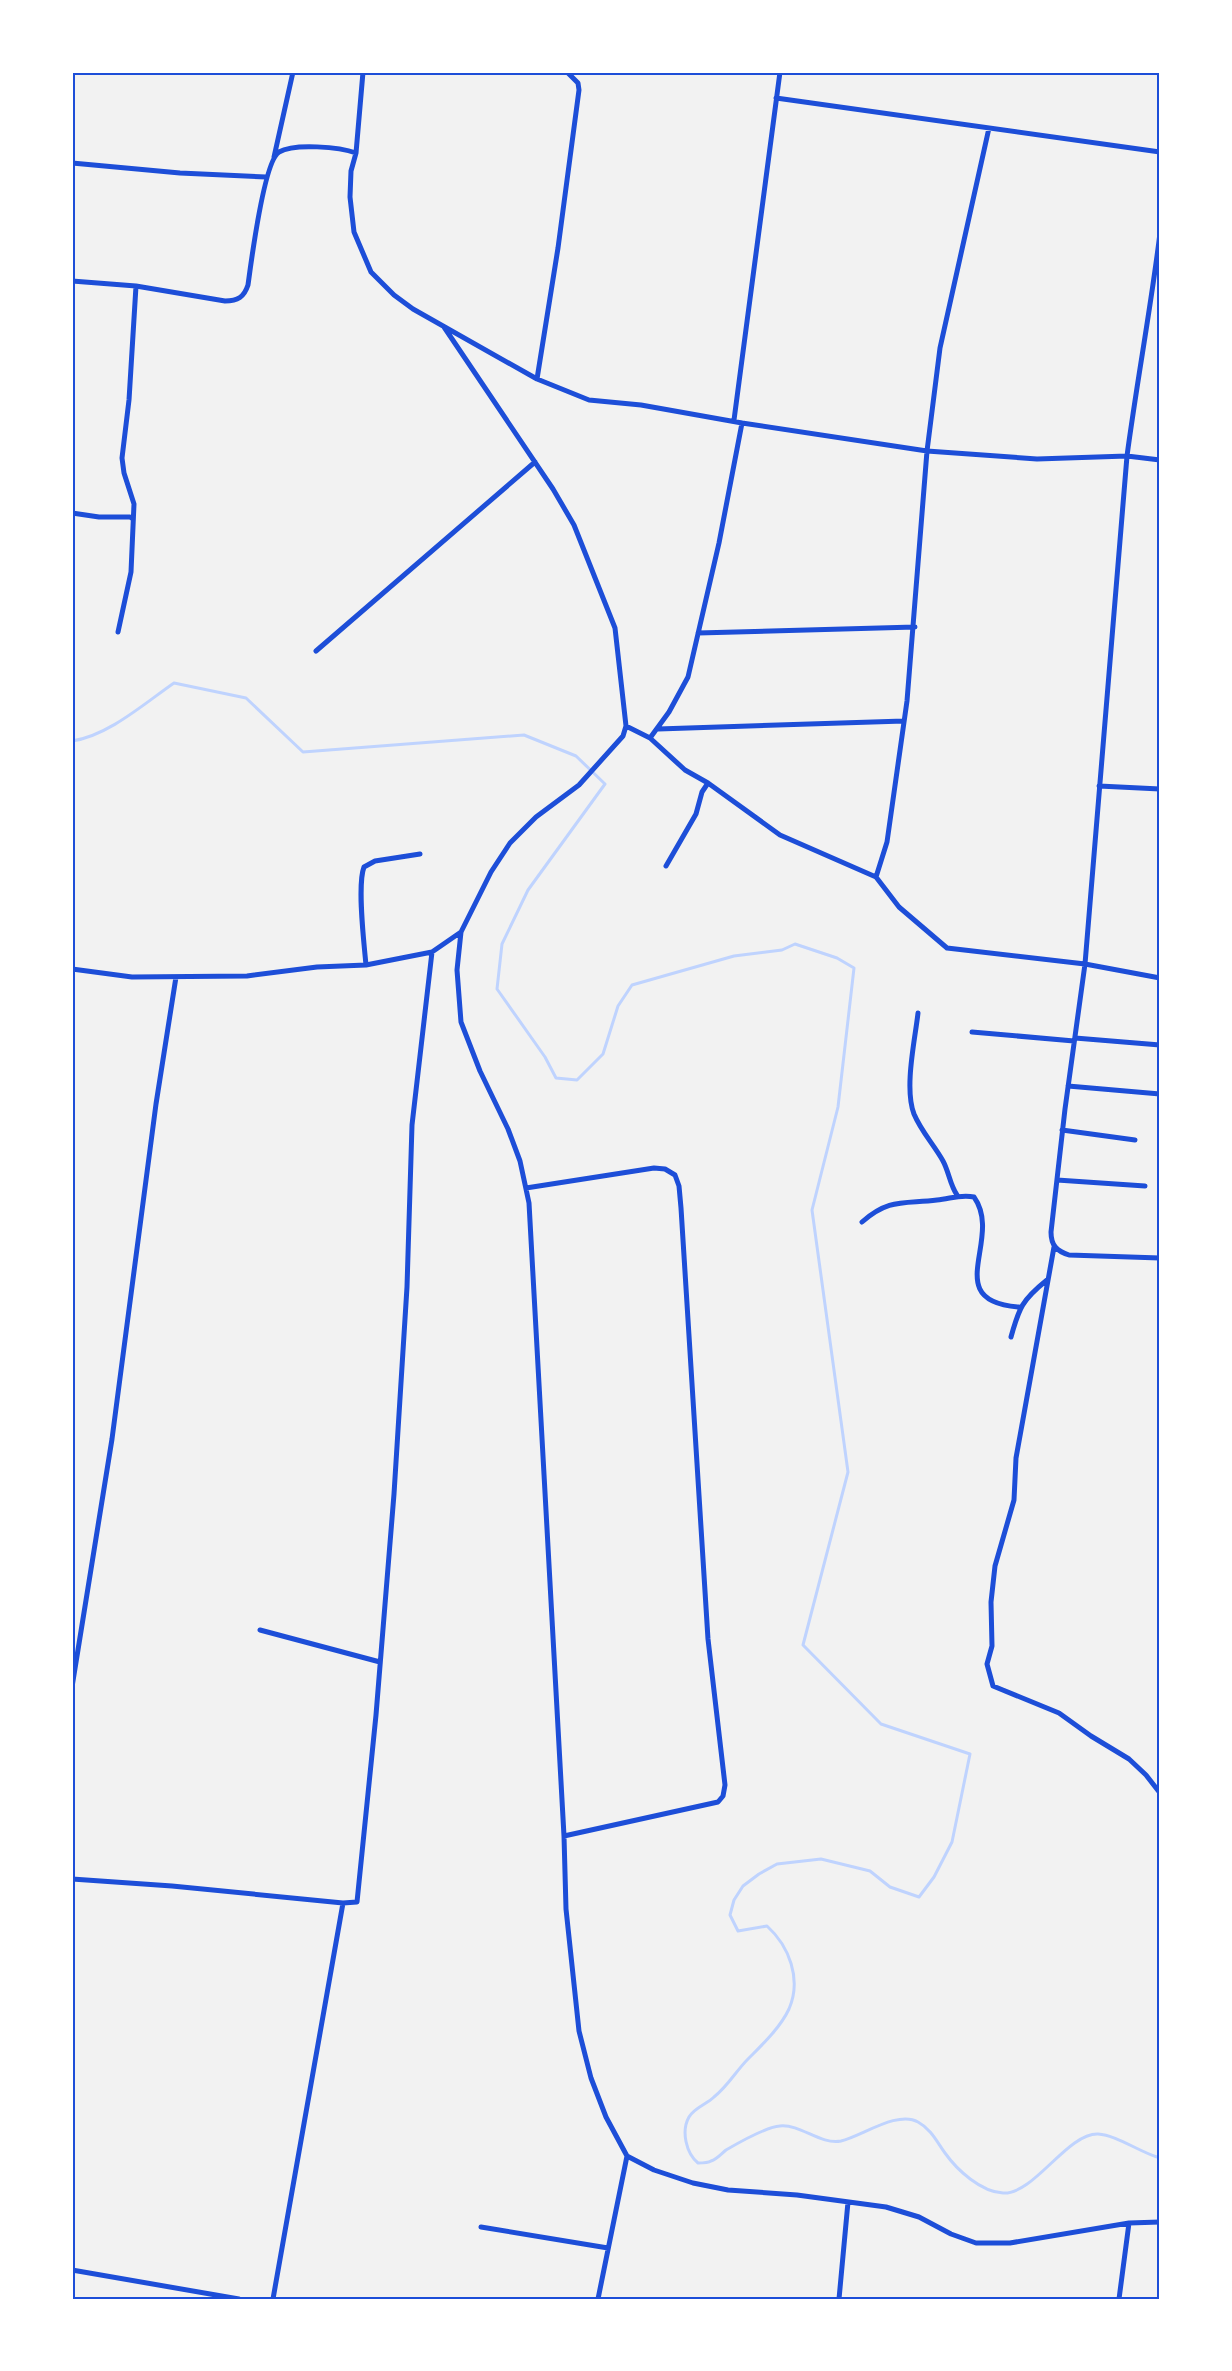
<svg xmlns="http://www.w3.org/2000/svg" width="1232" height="2371" viewBox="0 0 1232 2371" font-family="'Exo 2',sans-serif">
<rect width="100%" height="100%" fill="#f2f2f2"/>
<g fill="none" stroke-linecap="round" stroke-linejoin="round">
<path stroke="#bfd3fe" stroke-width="3" d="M72,741C108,736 145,703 174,683L246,698L303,752L524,735L576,756L605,784L528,890L502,944L497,989L545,1057L556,1078L577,1080L603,1054L618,1006L632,985L734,956L782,950L795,944L837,958L854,968L838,1107L812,1210L848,1472L803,1645L881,1724L970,1754L952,1842L934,1877L919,1897L890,1887L870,1871L821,1859L777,1864L759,1874L743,1886L734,1900L730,1915L738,1931L767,1926C789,1946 802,1979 789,2009C780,2028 762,2045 748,2059C736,2071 728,2086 714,2097C707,2104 694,2108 689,2117C681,2131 686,2153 698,2163C702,2163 708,2163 711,2161C717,2159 721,2154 726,2150C738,2143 767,2127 780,2126C801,2124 820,2145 841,2141C862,2136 898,2110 918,2122C931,2129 937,2142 945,2153C957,2170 981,2192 1003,2193C1034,2195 1067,2133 1098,2134C1116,2135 1138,2151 1157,2157L1160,2155"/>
<path stroke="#1d4ed8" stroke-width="5" d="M363,72L356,153L351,171L350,197L354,232L371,272L394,295L413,309L537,379L589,400L641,405L742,423L927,451L1037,459L1127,456L1160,460
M776,98L1160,152
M274,157L293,72
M72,163L180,173L266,177
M1160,233C1151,307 1137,381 1127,456L1085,964L1065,1109L1051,1232C1051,1246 1057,1251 1069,1255L1160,1258
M72,281L136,286L225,301C238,301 244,297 248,285C251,263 264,161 279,152C294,143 340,147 356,153
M444,327L553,489L574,525L615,628L626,726L623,736L579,785L536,817L510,843L491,872L461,932L457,970L461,1022L480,1071L508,1129L520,1161L529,1203L564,1836L566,1909L579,2031L591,2078L606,2117L627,2156L654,2170L693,2183L728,2190L797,2195L886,2207L919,2217L951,2234L976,2243H1010L1129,2223L1160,2222
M537,379L558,248L579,90L578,83L567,72
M734,420L780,72
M72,513L99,517H130L133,519
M118,632L131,572L134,504L124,473L122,458L129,400L136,286
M698,633L915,627
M316,651L535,462
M626,726L650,738L685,770L708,783L780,835L876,877L899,907L947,948L1085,964L1160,978
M658,729L904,721
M650,738L669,712L688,677L719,543L742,423
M1099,786L1160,789
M666,866L696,814L702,792L708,783
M876,877L887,842L907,701L927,451L940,348L989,128
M366,965C364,943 357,885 364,867L375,861L420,854
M72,969L132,977L247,976L317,967L366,965L432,952L461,932
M918,1013C915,1040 904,1088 914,1114C921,1131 934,1145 943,1161C949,1172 950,1185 957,1195
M972,1032L1074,1041
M1075,1038L1160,1045
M1068,1086L1160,1094
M1062,1130L1135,1140
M1057,1180L1145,1186
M526,1188L654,1168L665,1169L675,1175L679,1186L681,1208L708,1639L725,1785L723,1796L718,1802L564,1836
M862,1222C889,1198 904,1204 937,1200C950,1199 960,1194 974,1197C1004,1239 939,1301 1019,1307
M1054,1247L1016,1458L1014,1500L995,1566L991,1602L992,1646L987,1664L993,1686L1059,1713L1091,1736L1129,1759L1146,1775L1160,1793
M1011,1337C1019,1308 1022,1300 1047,1280
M260,1630L380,1662
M72,1687L112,1439L156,1104L176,977
M72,1879L172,1886L343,1903L357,1902L376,1715L394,1494L407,1287L412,1125L432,952
M481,2227L608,2248
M72,2270L239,2299
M273,2299L343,1903
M598,2299L627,2156
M839,2299L848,2202
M1119,2299L1129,2223"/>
</g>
<rect width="1232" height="2371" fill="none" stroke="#ffffff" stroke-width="147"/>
<rect x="74" y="74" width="1084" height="2224" fill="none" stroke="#1d4ed8" stroke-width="2"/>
</svg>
